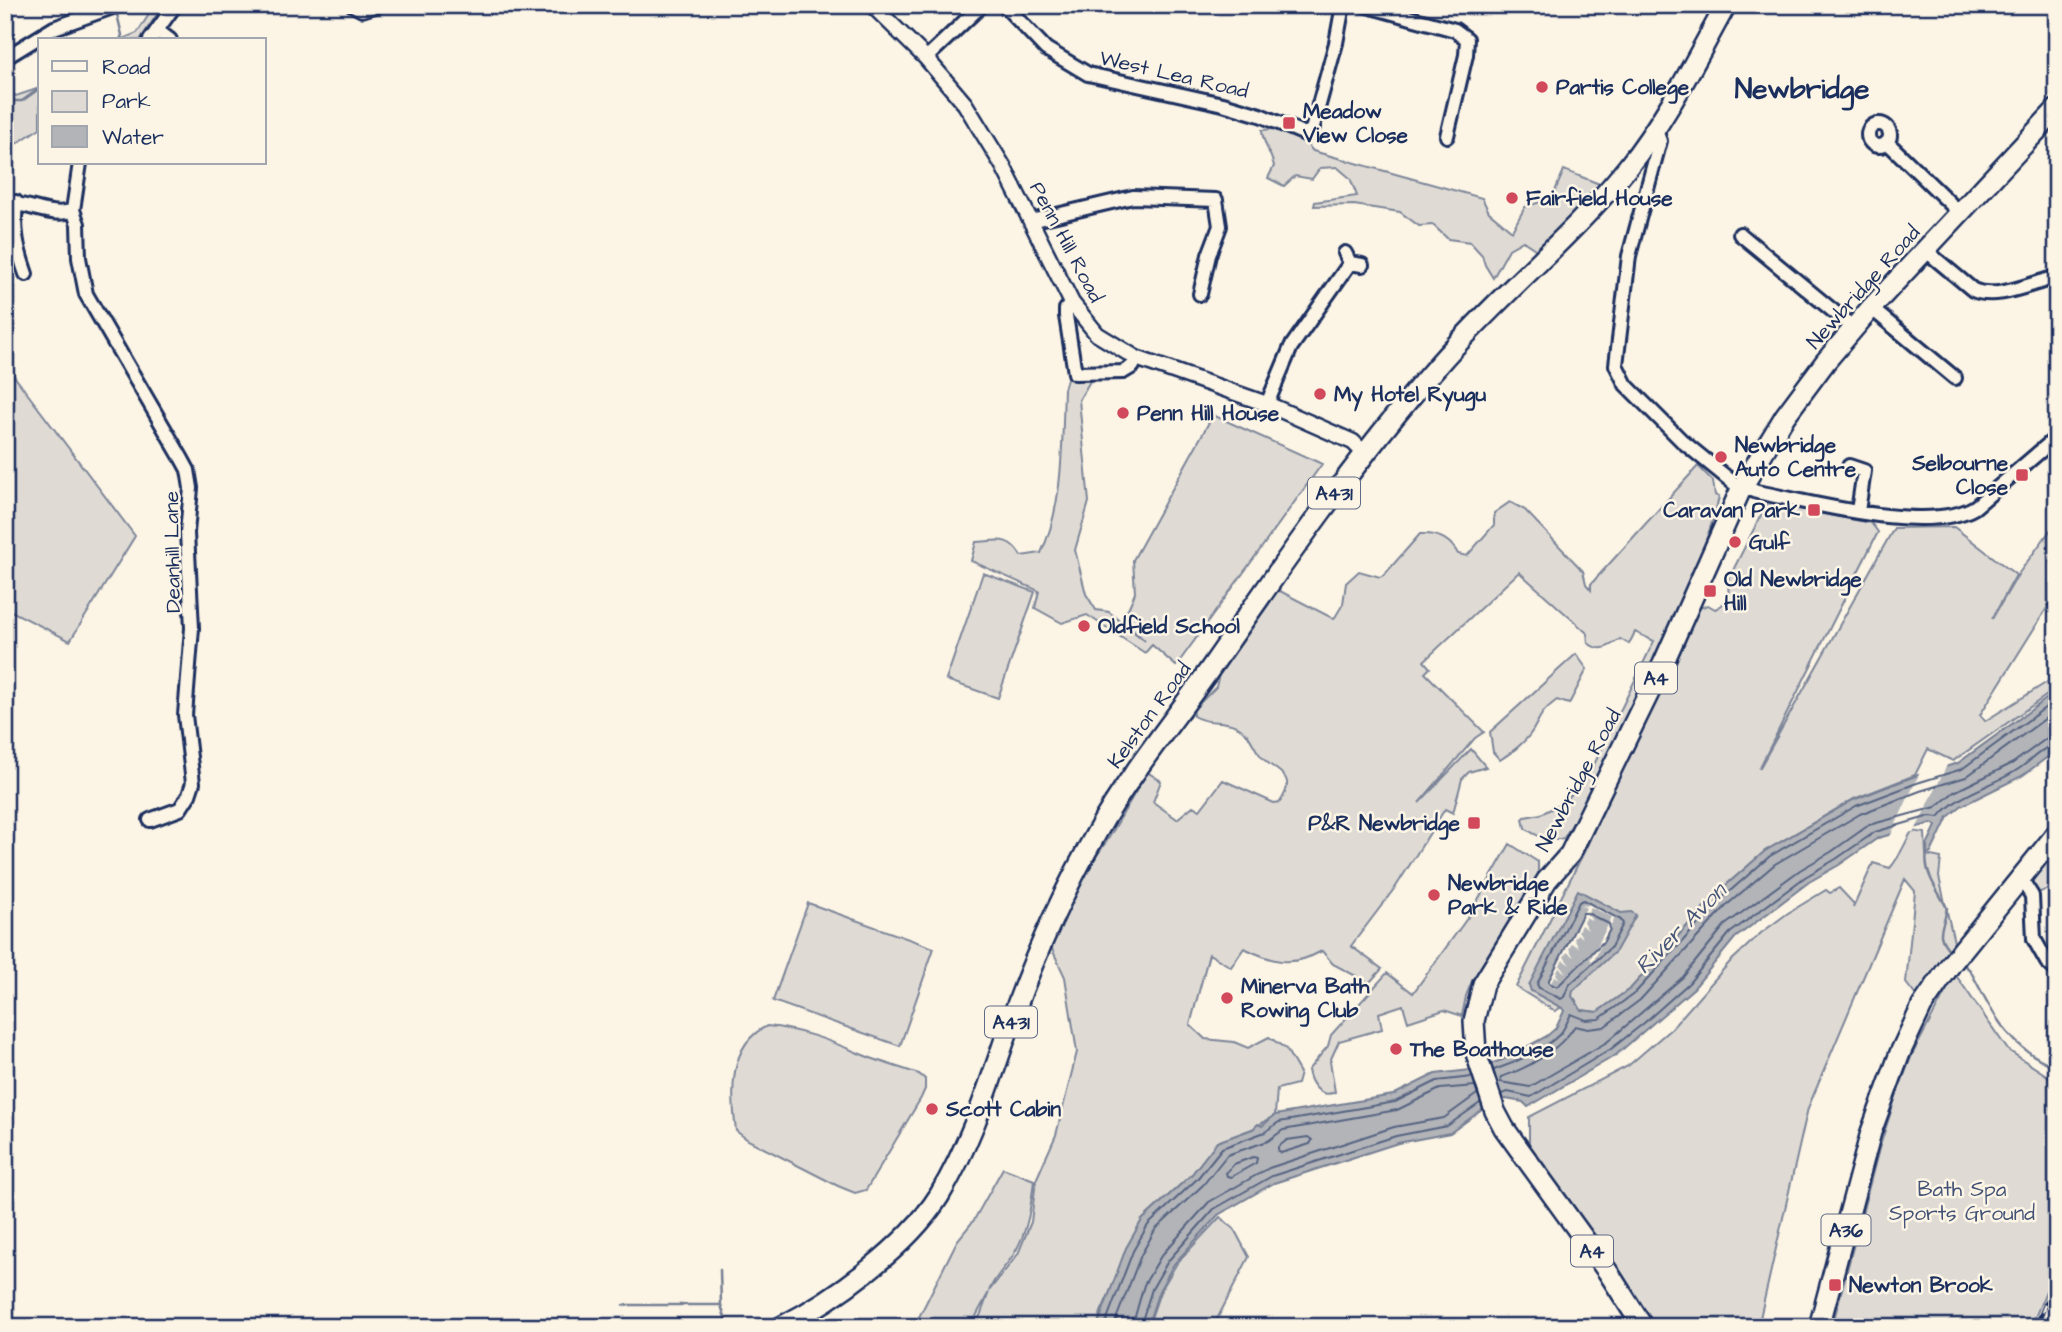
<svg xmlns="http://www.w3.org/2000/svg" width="2062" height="1332" viewBox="0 0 2062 1332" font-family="'Architects Daughter',sans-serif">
<rect width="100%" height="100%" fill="#fcf5e5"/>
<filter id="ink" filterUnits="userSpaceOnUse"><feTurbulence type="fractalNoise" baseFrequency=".0143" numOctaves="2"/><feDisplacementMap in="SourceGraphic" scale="14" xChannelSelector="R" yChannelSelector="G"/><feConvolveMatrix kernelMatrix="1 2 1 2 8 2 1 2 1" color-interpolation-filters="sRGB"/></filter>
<g filter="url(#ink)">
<path fill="#dfdbd4" stroke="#7d8599" stroke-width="2" d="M143,5H163L140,40H120L137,33L148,16Z
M5,88L16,96L40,88V128L16,144L5,143Z
M1273,129L1305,142L1313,151L1482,198L1489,212L1512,231L1525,207L1552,198L1564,170L1602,185L1541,253L1523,241L1509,249L1493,278L1485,265L1482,255L1470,242L1448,239L1433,225L1419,226L1400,212L1354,205L1314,206L1315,202L1357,196L1350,178L1337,167L1320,168L1312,179L1295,176L1284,186L1268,178L1274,166C1271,153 1262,142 1262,130Z
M5,364L135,536L70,641L5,608Z
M1075,373L1093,376L1079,400L1089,502L1075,550L1086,594L1096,610L1109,612L1145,641L1123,620L1135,593L1133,560L1213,415L1322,464L1176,666L1152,645L1145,653L1087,615L1062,623L1035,608L1039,591L971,561L976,542C998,541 1009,535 1021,556L1041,553C1064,505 1062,441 1064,389L1067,379Z
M1698,466L1713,481L1715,495L1719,497C1710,537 1692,574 1676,612C1643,690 1607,767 1564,838C1549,842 1537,837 1525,828L1523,819L1525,817L1541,814L1563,803L1588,777L1654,641L1635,632L1629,644L1620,639C1609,647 1600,653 1588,643L1587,633L1519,572L1424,661L1430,668L1425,673L1484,732L1475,738L1419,803L1471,749L1486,767L1469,772L1462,779L1453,813L1445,809L1397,885L1351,946L1382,969L1369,983L1333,964L1322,951C1291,968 1273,962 1244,948L1231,967L1209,954L1190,1025L1205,1039L1234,1042L1248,1048L1269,1037L1286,1049L1300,1073L1297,1084L1277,1089L1275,1115L1252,1129L1217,1142L1192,1174L1142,1220L1101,1312L1097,1327H971L980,1316L989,1292L975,1318L965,1327H914L957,1241L974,1220L1003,1168L1034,1180C1031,1206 1028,1231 1014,1254C1006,1267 994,1277 989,1291L1018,1254L1031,1222L1036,1180L1056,1135L1077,1052L1065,977L1051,947L1074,890L1110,836L1147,772L1161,781L1153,802L1177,819L1193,806L1200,810L1223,780L1274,803L1280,802C1300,772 1273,773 1260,755C1250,742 1252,735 1236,726C1222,719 1208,725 1193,716L1194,709L1216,687L1221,666L1228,652L1257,619L1272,592L1280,591L1334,619L1343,604L1346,583L1359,571L1380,577L1385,574L1420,534C1437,533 1450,538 1458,554L1467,556L1494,525V513L1510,502L1525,510L1583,571L1586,584L1591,590V584Z
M1767,503L1871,523L1878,532L1759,769L1894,528L1954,527L2016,575L1992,619L2019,573L2057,521V592L1980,715L1985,721L2057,676V688L1953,761L1928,749L1915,775L1854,799L1765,851L1717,893L1631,988L1597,1012L1581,1010L1575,999L1555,1011L1516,987L1585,850L1696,609L1708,605L1715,609C1727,604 1731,594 1727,582Z
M983,573L1035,592L998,698L946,680Z
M1576,654L1587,669L1569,704L1557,700C1541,712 1542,714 1533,730C1525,743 1512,752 1500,760L1493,752L1490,732Z
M1912,831L1925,833L1926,855L1941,858L1939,877L1954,942L1917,997L1906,983L1915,891L1905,879L1808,1108L1758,1327H1653L1617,1271L1529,1149V1117L1628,1066L1672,1028L1729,963L1761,933L1788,913L1826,890L1830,893L1839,888L1854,904L1853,908L1873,863L1890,868C1900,857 1904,844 1912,831Z
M2057,842V875L2049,889L2034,894L2029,883Z
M1510,844L1538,862V874L1472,981L1466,996L1462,1016L1444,1010L1408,1022L1403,1005L1379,1013L1382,1029L1339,1041L1330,1061L1335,1092C1320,1099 1310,1083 1308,1070L1328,1046L1331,1035L1387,973L1413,993L1468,917Z
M808,903L934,948L900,1046L773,1001Z
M1955,974L2008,1050L2057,1082V1265L2031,1327H1832L1879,1149L1896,1096L1912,1055Z
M767,1026C799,1029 828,1040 856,1052C876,1061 898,1067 919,1074L925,1079V1089L921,1098L866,1190L855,1193L838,1186L748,1140L736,1131C731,1095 728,1044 767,1026Z
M1220,1217L1234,1229L1249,1257L1213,1327H1148L1160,1292L1177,1263Z"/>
<path fill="#b2b4b8" stroke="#767f94" stroke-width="2" d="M2057,691V750L2022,776L1961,806L1948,817L1931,853L1927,854V845L1936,826L1932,823L1878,838L1839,865L1809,882L1735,938L1694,988L1616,1055L1528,1107L1523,1102L1506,1099L1486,1107L1450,1133L1398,1143L1274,1183L1218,1215L1174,1264L1159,1291L1147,1327H1097L1126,1248L1142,1220L1192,1174L1217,1142L1253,1129L1258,1124L1262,1126L1275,1115L1393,1095L1435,1074L1471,1070L1502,1060L1547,1036L1556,1028L1564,1011L1562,1008L1531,991L1529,985L1578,890L1621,913L1631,912L1636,915L1616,951L1573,991L1572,996L1581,1010L1597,1012L1631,988L1717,893L1765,851L1853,800L1915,776L1958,763Z"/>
<path fill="#fcf5e5" d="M1948,763L1915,831L1889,839L1921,770Z
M1589,903L1616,916L1593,961L1590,960L1612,917L1591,907L1587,913L1592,921L1586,917L1583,922L1588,930L1581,925L1578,931L1583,938L1577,934L1574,939L1579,948L1572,943L1569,949L1574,957L1567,952L1564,957L1570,965L1563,960L1560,965L1566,973L1559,968L1556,974L1561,981L1555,976L1550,984L1556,989L1547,984L1586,908L1581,905L1587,906Z"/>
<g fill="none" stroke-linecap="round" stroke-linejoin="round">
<path stroke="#576482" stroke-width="2" d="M2057,710L1966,777L1920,791L1860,814L1775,864L1728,904L1640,1000L1604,1027L1588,1029L1575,1026C1559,1050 1529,1068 1501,1077L1500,1082L1530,1087L1607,1042L1683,977L1725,925L1800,870L1831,852L1869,825L1936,807L1954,792L2013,763L2047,738L2057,736
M1583,900L1621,920L1623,924L1611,947L1569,985L1564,997L1561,999L1539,988L1537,984L1579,902Z
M1583,913H1587L1609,924L1610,929L1604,941L1558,986H1555L1549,983V980Z
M1494,1070C1515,1063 1544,1050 1560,1034C1565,1028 1568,1020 1571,1014L1586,1020L1599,1019L1635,993L1722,898L1770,856L1856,806L1917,783L1962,769L2057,699
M1501,1094L1508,1092L1531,1097L1611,1049L1644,1023L1689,983L1730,933L1805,877L1836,859L1875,832L1930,816L1939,817C1959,792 1995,786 2020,768C2031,761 2043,746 2057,744
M1308,1137L1312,1140L1310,1144L1281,1153L1278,1151V1147L1287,1140Z
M1253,1157L1257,1158L1256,1163L1231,1177L1227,1176L1226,1173L1234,1164Z
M1104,1327L1133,1251L1148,1225L1197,1179L1222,1148L1265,1132L1279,1122L1395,1102L1437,1081L1472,1077
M1113,1327L1141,1255L1155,1230L1203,1185L1227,1155L1268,1141L1283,1130L1397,1110L1440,1089L1475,1086
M1132,1327L1144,1285L1161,1256L1209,1202L1269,1168L1394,1127L1444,1118L1477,1094
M1140,1327L1152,1289L1168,1261L1214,1209L1272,1176L1396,1136L1447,1126L1480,1103"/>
<path stroke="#767f94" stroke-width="2.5" d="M116,10L122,35L120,40
M5,101H22L40,88
M1927,853C1923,872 1938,891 1947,908C1944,928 1933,933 1951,952
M1963,964L1970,970C1993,1013 2008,1049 2057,1067
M720,1270L721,1305
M623,1305H721L728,1327"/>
<defs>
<path id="minor" d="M353,5L362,10L378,5
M1004,5L1046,49L1088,74L1223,104L1260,115L1305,134L1312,130L1336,43L1343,5
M1364,5L1455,30L1467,39L1466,55L1447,136
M158,31L170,40
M150,40L175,5
M5,58L54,28L118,5
M926,58L982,5
M1868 135a11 11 0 1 1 22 0a11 11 0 1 1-22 0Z
M1654,131L1657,133L1660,141L1629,256L1616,365L1626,385L1682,441L1741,489
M1887,142L1960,213
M80,163L73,210L78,224L79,258L86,294L182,459L188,470L191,488L187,533L192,628L185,715L193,783L189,795L180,809L150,820
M16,202C13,229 17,249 26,274
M5,203C27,202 52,219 73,210
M1031,221L1133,197L1216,200L1220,226L1209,255L1200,294
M1740,234L1855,329
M1925,250L1973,290C1995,300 2027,285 2050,279
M1345,253L1350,263L1362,265
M1072,303L1066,309V316L1075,373L1123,372L1133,366L1136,358
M1871,308L1955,378
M1267,404L1291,347L1350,263
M1849,466L1864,471L1858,511
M1743,486L1757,492C1810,502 1929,535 1975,507L2057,437
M2020,877L2032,896L2034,939L2047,962L2057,971"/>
<path id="tertiary" d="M872,5L926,58L965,104L1003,166L1072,303L1097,334L1136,358L1267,404L1353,442L1364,453"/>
<path id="primary" d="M781,1327C835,1299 907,1247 939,1196C974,1138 992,1075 1014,1013C1037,950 1064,890 1097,832C1129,775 1172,723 1210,669C1282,565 1354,461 1438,365C1498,296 1570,239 1627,168C1667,118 1695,61 1726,5
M1643,1327L1608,1272L1504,1128L1495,1111L1476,1053L1474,1021L1483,984L1547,880L1570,854L1663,664L1741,489L1785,416L1826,361L1871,308L2057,109"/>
<path id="trunk" d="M1819,1327L1871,1132L1900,1053L1922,1006L1951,964L2057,833"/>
</defs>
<use href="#minor" stroke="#1b2f5e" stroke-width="18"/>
<use href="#tertiary" stroke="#1b2f5e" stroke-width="19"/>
<use href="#primary" stroke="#1b2f5e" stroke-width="24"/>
<use href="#trunk" stroke="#1b2f5e" stroke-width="24"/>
<use href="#minor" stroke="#fcf5e5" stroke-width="12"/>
<use href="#tertiary" stroke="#fcf5e5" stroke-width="14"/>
<use href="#primary" stroke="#fcf5e5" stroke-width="19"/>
<use href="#trunk" stroke="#fcf5e5" stroke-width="19"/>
<defs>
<path id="rail" d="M2036,1327L2057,1276"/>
</defs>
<use href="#rail" stroke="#1b2f5e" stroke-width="5"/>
<use href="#rail" stroke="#fcf5e5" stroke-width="2.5" stroke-dasharray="8" stroke-linecap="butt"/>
</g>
</g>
<g fill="#d1495b" stroke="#fcf5e5" stroke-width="2.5">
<circle cx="1542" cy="87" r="7"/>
<rect x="1282" y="116" width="14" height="14" rx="3.5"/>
<circle cx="1512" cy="198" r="7"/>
<circle cx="1320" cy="394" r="7"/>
<circle cx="1123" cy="413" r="7"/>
<circle cx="1721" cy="457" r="7"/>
<rect x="2015" y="468" width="14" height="14" rx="3.5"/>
<rect x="1807" y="503" width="14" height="14" rx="3.5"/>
<circle cx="1735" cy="542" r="7"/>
<rect x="1703" y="584" width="14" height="14" rx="3.5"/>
<circle cx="1084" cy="626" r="7"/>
<rect x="1467" y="816" width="14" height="14" rx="3.5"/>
<circle cx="1434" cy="895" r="7"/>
<circle cx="1227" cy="998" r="7"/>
<circle cx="1396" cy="1049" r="7"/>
<circle cx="932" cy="1109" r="7"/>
<rect x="1828" y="1278" width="14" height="14" rx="3.5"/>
</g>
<g text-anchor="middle" stroke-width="5" stroke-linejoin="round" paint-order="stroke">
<g fill="#fcf5e5" stroke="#5e6a86" stroke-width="2">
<rect x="1308" y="477.5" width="52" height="31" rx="5"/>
<rect x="1635" y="662.5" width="42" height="31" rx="5"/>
<rect x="985" y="1006.5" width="52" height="31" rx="5"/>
<rect x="1821.5" y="1214.5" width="49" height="31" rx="5"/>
<rect x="1571" y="1235.5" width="42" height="31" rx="5"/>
</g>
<g font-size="19" font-weight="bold" fill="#1b2f5e">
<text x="1334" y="500">A431</text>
<text x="1656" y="685">A4</text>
<text x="1011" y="1029">A431</text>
<text x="1846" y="1237">A36</text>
<text x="1592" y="1258">A4</text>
</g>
<g font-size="21" fill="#1b2f5e" stroke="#fcf5e5">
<text transform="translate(1174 74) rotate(13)" y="7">West Lea Road</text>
<text transform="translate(1067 242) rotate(62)" y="7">Penn Hill Road</text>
<text transform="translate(1863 287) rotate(-48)" y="7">Newbridge Road</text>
<text transform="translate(172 552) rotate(-91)" y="7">Deanhill Lane</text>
<text transform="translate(1149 715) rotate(-54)" y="7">Kelston Road</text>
<text transform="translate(1578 780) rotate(-62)" y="7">Newbridge Road</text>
</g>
<g font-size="21" font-weight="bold" fill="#1b2f5e" stroke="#fcf5e5" text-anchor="start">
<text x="1556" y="94">Partis College</text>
<text x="1303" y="118">Meadow<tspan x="1303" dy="24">View Close</tspan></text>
<text x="1526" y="205">Fairfield House</text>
<text x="1334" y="401">My Hotel Ryugu</text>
<text x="1137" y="420">Penn Hill House</text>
<text x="1735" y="452">Newbridge<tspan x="1735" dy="24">Auto Centre</tspan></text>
<text x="2008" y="470" text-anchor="end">Selbourne<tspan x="2008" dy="24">Close</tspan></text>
<text x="1800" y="517" text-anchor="end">Caravan Park</text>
<text x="1749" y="549">Gulf</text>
<text x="1724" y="586">Old Newbridge<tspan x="1724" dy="24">Hill</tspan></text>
<text x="1098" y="633">Oldfield School</text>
<text x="1460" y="830" text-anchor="end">P&amp;R Newbridge</text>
<text x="1448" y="890">Newbridge<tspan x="1448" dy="24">Park &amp; Ride</tspan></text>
<text x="1241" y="993">Minerva Bath<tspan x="1241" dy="24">Rowing Club</tspan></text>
<text x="1410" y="1056">The Boathouse</text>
<text x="946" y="1116">Scott Cabin</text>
<text x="1849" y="1292">Newton Brook</text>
</g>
<g font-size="21" fill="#425176" stroke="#fcf5e5">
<text x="1962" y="1196">Bath Spa<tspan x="1962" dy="24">Sports Ground</tspan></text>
</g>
<g font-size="23" font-style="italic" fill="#485779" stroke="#fcf5e5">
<text transform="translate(1680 928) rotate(-45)" y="8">River Avon</text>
</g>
<g font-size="28" font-weight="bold" fill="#1b2f5e" stroke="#fcf5e5">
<text x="1802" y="98">Newbridge</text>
</g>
</g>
<rect width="2062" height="1332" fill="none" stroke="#fcf5e5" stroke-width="28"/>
<rect x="14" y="14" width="2034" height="1304" fill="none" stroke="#1b2f5e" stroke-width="2.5" filter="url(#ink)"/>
<rect x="38" y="38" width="228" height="126" fill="#fcf5e5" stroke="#a2a6af" stroke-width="2"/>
<rect x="52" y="61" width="35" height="10" fill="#fcf5e5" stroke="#a2a6af" stroke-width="2"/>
<text x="102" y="74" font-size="21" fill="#1b2f5e">Road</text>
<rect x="52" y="91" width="35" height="21" fill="#dfdbd4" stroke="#a2a6af" stroke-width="2"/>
<text x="102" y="108" font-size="21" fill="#1b2f5e">Park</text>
<rect x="52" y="126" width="35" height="21" fill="#b2b4b8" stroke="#a2a6af" stroke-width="2"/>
<text x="102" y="144" font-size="21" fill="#1b2f5e">Water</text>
</svg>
